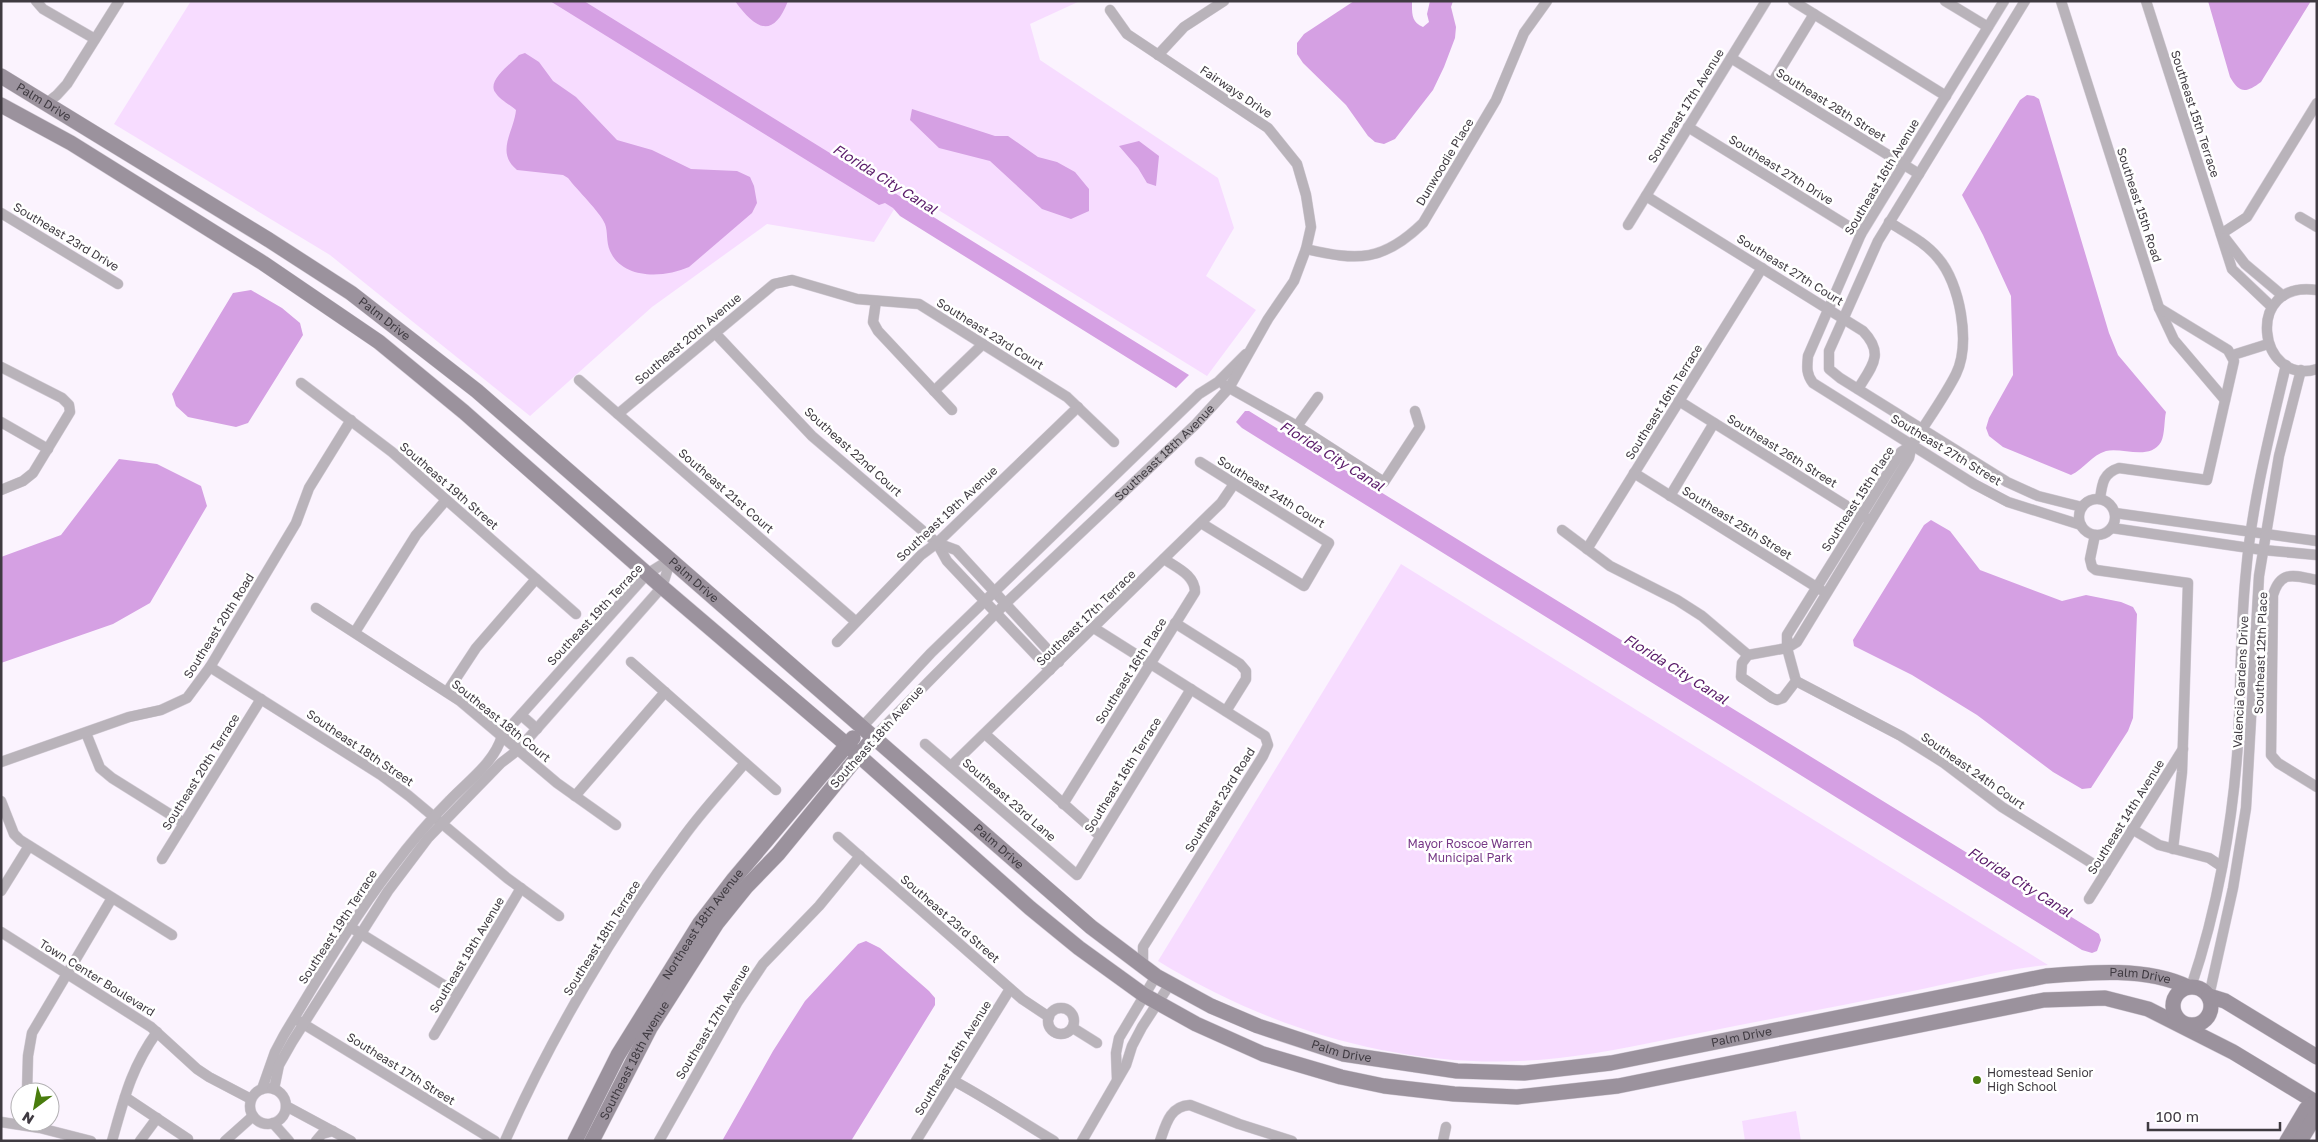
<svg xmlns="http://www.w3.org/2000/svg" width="2318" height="1142" viewBox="0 0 2318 1142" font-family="'Golos Text',sans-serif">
<rect width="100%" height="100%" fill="#fbf3fe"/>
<path fill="#f7dcff" d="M191,1H1080L1030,24L1040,60L1218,178L1234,228L1206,276L1256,310L1207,376L906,190L874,242L767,224L652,307L530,416L330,255L114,124Z
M1401,564L2048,965C2001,969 1955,983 1908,992C1839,1006 1769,1019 1700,1033C1653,1042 1606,1053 1559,1058C1419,1074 1277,1034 1158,961Z
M1796,1111L1801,1141H1745L1742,1121Z"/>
<path fill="#d5a0e3" d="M550,1H584L1189,375L1176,388L900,216L893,208L885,203L879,205Z
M735,1H788C773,40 755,29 735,1Z
M1354,1H1412C1412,13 1411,22 1423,27L1429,22L1427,14L1430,1H1453L1451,7L1456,27L1455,38L1444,67L1433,90L1395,139L1384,144L1375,142L1368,136L1346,105L1303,63L1297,54V43L1304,34Z
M2208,1H2311L2261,82C2246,93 2240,94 2230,77Z
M525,53L539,62L553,81L576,97L617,140L652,150L691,169L737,171L750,177L754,186L757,203L752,213L689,267C664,278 623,280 610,251C606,242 608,232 605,224C600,212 577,190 568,178L563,175L517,170C495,152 514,132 516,110C510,105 499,99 495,92C487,80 512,63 519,55Z
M2027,95L2034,96L2039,99L2109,333L2118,355L2166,412C2164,420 2165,434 2161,442C2150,461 2122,447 2106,451C2092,455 2084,469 2071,475L2003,447L1989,436L1986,428L1989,418L2013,375L2011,296L1983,235L1962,195L2020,100Z
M912,109L995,136H1008L1038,157L1057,162L1075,172L1089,189V211L1071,219L1042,209L990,161L939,148L910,120Z
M1139,141L1159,156L1156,186L1147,183L1138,168L1119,146Z
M251,290L282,308L300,323L303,335L248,423L236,427L188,417L176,406L172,394L233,293Z
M1245,411H1249L2099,934L2101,940L2097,951L2092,953L2082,950L1242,428L1236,422Z
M119,459L157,464L201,486L207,506L150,603L113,624L1,663V557L61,535Z
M1931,520L1950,531L1980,570L2062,601L2086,595L2121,602L2133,607L2137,614L2133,718L2128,731L2091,788L2082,789L2053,772L1977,715L1912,675L1854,646L1853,640L1924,525Z
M866,941L880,948L929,991L935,998V1005L851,1141H722L773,1051L805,1001L858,944Z"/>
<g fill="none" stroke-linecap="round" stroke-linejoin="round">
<defs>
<g id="street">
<path d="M36,1L43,9L95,39"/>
<path d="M1793,1L1946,96"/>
<path d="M1945,1L1988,27"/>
<path d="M2004,1L1861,234L1808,356C1807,367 1806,374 1813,383L1974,484L2008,502L2081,525"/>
<path d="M2025,1L1878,241L1829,351V369L1840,378L2007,482L2038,496L2082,507"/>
<path d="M2061,1L2159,308L2174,340L2225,400"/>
<path d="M2146,1L2232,269L2272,307"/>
<path d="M1158,55L1184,27L1224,1"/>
<path d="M1731,58L1919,174"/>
<path d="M1772,83L1814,14"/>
<path d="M47,103L57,95L67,84L119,1"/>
<path d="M1688,127L1861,234"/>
<path d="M1646,196L1863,331C1885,354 1872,366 1858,389"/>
<path d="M1,213L118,284"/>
<path d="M2300,217L2317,227"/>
<path d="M1889,222C1906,233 1925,242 1938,258C1960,283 1971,343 1956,374C1944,398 1926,422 1912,445L1909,458L1797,642L1787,648V635L1901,452L1912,445"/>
<path d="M1628,225L1766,1"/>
<path d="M2221,234L2247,217L2317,103"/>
<path d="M2225,238L2245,264L2283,296"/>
<path d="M1306,249C1358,261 1383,262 1423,223L1496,100L1524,33L1547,1"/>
<path d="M2317,290C2243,279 2258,387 2317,369"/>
<path d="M876,301L873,322L878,331L952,410"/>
<path d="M715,333L812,436L937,543L947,561L1050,670"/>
<path d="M2233,355L2268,344"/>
<path d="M1,367L62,398L69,405L70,412L33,473L23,481L1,490"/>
<path d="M579,380L855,621"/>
<path d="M301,383L392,452L576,614"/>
<path d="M1224,385L1297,426L1384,482L1420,427L1415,411"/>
<path d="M934,391L983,344"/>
<path d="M1679,401L1866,518"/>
<path d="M618,414L774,284L792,280L857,299L919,304L1067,397L1114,442"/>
<path d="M1,422L48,449"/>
<path d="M1297,426L1318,397"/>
<path d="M1200,462L1329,543L1304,586L1201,523"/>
<path d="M1634,473L1821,590"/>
<path d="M1670,496L1714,423"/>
<path d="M2100,499C2102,484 2103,473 2119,468L2207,480L2234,361L2228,350L2159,308"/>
<circle cx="2097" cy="517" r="18"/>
<path d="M2115,513L2317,541"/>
<path d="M2112,528L2263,550L2317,555"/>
<path d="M1562,530L1610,566L1677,600L1702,616L1748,655"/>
<path d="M2095,535L2090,559L2092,567L2096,570L2188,583L2182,772L2173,849"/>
<path d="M937,543L956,550L1059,662"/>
<path d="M1587,549L1762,268"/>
<path d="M2317,580C2295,576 2281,569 2273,595L2271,755L2278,763L2317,787"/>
<path d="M316,608L460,701L557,783L616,825"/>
<path d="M1175,623L1240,664L1246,671V679L1226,711"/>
<path d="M1094,628L1265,736L1268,745L1263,756L1143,947V967"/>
<path d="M355,632L416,535L446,500"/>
<path d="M837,642L921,555L937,543L1078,407"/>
<path d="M1787,648L1796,681L1783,698L1777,700L1772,698L1741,677L1742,663L1748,655Z"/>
<path d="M631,662L776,790"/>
<path d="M210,667L381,775L409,796L507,878L559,916"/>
<path d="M1796,681L1901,736L1944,763L2002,807L2106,872"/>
<path d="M447,692L476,648L536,579"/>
<path d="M521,715L537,729"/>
<path d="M862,727L931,653L1199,394L1218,382L1246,354"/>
<path d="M86,733L100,768L112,778L184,823"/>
<path d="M985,734L1100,836"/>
<path id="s1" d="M873,738L1006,603L1195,425L1229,388L1268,319L1294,281L1306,249L1311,227L1306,195L1297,164L1268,128L1127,34L1110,10"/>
<path d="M925,744L1077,875L1191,689"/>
<path d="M1,762L129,717L161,710L187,698L210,667L296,523L309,488L351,420"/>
<path d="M951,766L1221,503L1234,484"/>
<path d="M575,796L665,692"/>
<path d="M1,801L14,834L20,840L172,935"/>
<path d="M1063,804L1195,592C1195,575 1177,568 1164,559"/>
<path d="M2132,829L2159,845L2209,858L2221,866"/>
<path d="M838,837L1022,999L1049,1017"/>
<path d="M162,859L261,699"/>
<path d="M1,891L29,846"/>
<path d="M2089,899L2183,749"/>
<path d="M355,930L458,994"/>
<path d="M1,932L151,1027L197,1069L209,1077L251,1099"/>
<path d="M2191,987C2217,911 2233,822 2238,742C2241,686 2240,629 2246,572C2252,502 2270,433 2286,365"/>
<path d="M2209,996L2233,888L2246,808L2259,576L2279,456L2301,370"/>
<circle cx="1061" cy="1021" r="13"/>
<path d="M297,1020L495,1141"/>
<path d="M1073,1028L1097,1043"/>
<path d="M434,1035L521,888"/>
<path d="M1117,1079L1116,1053L1119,1038L1156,976"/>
<path d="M954,1081C988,1099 1020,1121 1054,1141"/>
<circle cx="268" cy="1106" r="18"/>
<path d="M262,1089L275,1052L284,1035C318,979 351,921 391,869C409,845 429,821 450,800C469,780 494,763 502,736L647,574L671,559"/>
<path d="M274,1089L279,1065L292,1042L388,891L428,838L501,763L518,750L662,587L671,559"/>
<path d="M27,1092L28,1056L32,1033L112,898"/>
<path d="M125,1097L188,1139"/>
<path d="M286,1106L351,1141"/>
<path d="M1,1122L40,1128L91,1141"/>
<path d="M273,1123L289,1141"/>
<path d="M112,1141C124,1099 131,1068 157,1032"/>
<path d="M140,1141L157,1118"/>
<path d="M225,1141L253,1116"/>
<path d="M316,1141L322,1134L333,1131"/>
<path d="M505,1141C550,1039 615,928 682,839C701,812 724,788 745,763"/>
<path d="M659,1141L737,1003L763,964L819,906L860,856"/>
<path d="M916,1141L1010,989"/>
<path d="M1082,1141L1126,1065L1132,1046L1142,1027L1170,984"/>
<path d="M1160,1141C1166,1124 1170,1106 1190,1105L1239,1124L1292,1141"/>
<path d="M1443,1141L1446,1127"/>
</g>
<g id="secondary">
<path id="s2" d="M1,76L269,240L351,293L477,391L1091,927L1156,976L1211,1006L1258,1026L1343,1054L1457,1071L1524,1073L1611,1063L2046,976C2090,972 2147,967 2188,987"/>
<path d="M1,105L71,143L263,263L379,342L464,412L662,587L847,745L1030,908L1079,948L1144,995L1196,1024L1263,1054L1341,1077L1384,1086L1454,1094L1517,1097L1618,1086L2044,1000L2105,998L2148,1009L2233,1052L2317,1103"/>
<circle cx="2192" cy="1006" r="19"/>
<path d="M2209,996L2225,1001L2317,1057"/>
<path id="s3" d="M575,1141L618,1055L700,923L733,880L853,738"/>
<path id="s4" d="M592,1141L650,1028L717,923L746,887L778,854L873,738"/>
<path d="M2287,1141L2306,1109L2317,1101"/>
<path d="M2300,1141L2316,1115V1103"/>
</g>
</defs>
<use href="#street" stroke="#d5ced8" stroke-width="11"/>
<use href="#secondary" stroke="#d5ced8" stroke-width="16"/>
<use href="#street" stroke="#b9b3ba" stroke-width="10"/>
<use href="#secondary" stroke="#9b929d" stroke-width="15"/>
</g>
<circle fill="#497c0d" stroke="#fff" stroke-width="2" cx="1977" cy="1080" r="5"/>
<g text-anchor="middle" stroke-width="5" stroke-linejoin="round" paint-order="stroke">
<g font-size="12" fill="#3f3a41" stroke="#fff">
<text transform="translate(1236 92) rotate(34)" y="4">Fairways Drive</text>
<text dy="4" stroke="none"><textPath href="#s2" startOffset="50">Palm Drive</textPath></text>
<text transform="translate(1831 105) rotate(32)" y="4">Southeast 28th Street</text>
<text transform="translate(1686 106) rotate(-58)" y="4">Southeast 17th Avenue</text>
<text transform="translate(2195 114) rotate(72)" y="4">Southeast 15th Terrace</text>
<text transform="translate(1445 162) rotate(-59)" y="4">Dunwoodie Place</text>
<text transform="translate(1781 170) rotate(32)" y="4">Southeast 27th Drive</text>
<text transform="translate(1882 177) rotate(-59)" y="4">Southeast 16th Avenue</text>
<text transform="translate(2139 205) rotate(72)" y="4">Southeast 15th Road</text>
<text transform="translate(66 237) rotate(31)" y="4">Southeast 23rd Drive</text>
<text transform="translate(1790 270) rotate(32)" y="4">Southeast 27th Court</text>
<text dy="4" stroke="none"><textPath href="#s2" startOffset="454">Palm Drive</textPath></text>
<text transform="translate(990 334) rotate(32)" y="4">Southeast 23rd Court</text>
<text transform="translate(688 339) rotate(-40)" y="4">Southeast 20th Avenue</text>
<text transform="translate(1664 402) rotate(-58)" y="4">Southeast 16th Terrace</text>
<text transform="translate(1946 450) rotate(31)" y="4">Southeast 27th Street</text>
<text transform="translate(1782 451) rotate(32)" y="4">Southeast 26th Street</text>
<text transform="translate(853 452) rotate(42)" y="4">Southeast 22nd Court</text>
<text dy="4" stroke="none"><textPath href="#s1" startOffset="408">Southeast 18th Avenue</textPath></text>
<text transform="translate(449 486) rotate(41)" y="4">Southeast 19th Street</text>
<text transform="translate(726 491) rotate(41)" y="4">Southeast 21st Court</text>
<text transform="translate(1271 492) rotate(32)" y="4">Southeast 24th Court</text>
<text transform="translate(1858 499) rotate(-57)" y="4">Southeast 15th Place</text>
<text transform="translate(947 514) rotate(-43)" y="4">Southeast 19th Avenue</text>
<text transform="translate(1737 523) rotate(32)" y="4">Southeast 25th Street</text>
<text dy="4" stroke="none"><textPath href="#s2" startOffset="859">Palm Drive</textPath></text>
<text transform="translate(595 615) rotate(-47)" y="4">Southeast 19th Terrace</text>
<text transform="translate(1086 618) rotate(-44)" y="4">Southeast 17th Terrace</text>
<text transform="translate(219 626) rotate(-58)" y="4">Southeast 20th Road</text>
<text transform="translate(2261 653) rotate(-88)" y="4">Southeast 12th Place</text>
<text transform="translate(1131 671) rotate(-58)" y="4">Southeast 16th Place</text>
<text transform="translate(2241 682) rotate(-87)" y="4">Valencia Gardens Drive</text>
<text transform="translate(501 721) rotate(39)" y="4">Southeast 18th Court</text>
<text transform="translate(877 737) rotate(-48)" y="4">Southeast 18th Avenue</text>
<text transform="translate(360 748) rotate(34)" y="4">Southeast 18th Street</text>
<text transform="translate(1973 771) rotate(35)" y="4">Southeast 24th Court</text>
<text transform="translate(201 772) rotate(-58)" y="4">Southeast 20th Terrace</text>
<text transform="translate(1123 775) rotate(-58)" y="4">Southeast 16th Terrace</text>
<text transform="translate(1009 800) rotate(41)" y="4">Southeast 23rd Lane</text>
<text transform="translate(1220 800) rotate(-58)" y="4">Southeast 23rd Road</text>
<text transform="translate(2126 817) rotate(-58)" y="4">Southeast 14th Avenue</text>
<text dy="4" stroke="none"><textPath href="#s2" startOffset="1264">Palm Drive</textPath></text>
<text transform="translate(950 919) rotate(41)" y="4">Southeast 23rd Street</text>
<text dy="4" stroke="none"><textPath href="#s3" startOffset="252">Northeast 18th Avenue</textPath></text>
<text transform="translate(338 927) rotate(-57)" y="4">Southeast 19th Terrace</text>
<text transform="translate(602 938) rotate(-58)" y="4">Southeast 18th Terrace</text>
<text transform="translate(467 955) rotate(-59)" y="4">Southeast 19th Avenue</text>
<text dy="4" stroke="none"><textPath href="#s2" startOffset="2479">Palm Drive</textPath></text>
<text transform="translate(97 978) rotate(32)" y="4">Town Center Boulevard</text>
<text transform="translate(713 1022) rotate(-59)" y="4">Southeast 17th Avenue</text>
<text dy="4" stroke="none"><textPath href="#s2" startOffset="2074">Palm Drive</textPath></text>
<text dy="4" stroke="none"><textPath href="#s2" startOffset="1669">Palm Drive</textPath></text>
<text transform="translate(953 1058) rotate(-58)" y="4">Southeast 16th Avenue</text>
<text dy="4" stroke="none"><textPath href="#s4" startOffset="91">Southeast 18th Avenue</textPath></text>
<text transform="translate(401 1069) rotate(32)" y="4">Southeast 17th Street</text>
</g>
<g font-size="12" fill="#773987" stroke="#fff">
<text x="1470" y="848">Mayor Roscoe Warren<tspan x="1470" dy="14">Municipal Park</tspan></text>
</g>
<g font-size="12" fill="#3f3a41" stroke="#fff" text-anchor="start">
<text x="1987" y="1077">Homestead Senior<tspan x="1987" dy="14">High School</tspan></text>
</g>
<g font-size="14" font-style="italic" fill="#591a69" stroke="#fff">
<text transform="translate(885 179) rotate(32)" y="5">Florida City Canal</text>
<text transform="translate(1332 456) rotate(32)" y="5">Florida City Canal</text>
<text transform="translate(1676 669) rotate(32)" y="5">Florida City Canal</text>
<text transform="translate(2020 882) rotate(32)" y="5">Florida City Canal</text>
</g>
</g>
<rect width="2318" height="1142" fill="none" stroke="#3f3a41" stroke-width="5"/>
<g transform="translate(35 1107) rotate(212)"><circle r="24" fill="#ffffff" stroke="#b2b0b3"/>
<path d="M0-4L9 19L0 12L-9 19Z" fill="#497c0d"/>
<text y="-8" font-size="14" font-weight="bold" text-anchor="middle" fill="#3f3a41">N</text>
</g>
<path d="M2148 1122v8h132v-8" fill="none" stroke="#3f3a41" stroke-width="2.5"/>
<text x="2156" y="1122" font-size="15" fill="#3f3a41" stroke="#ffffff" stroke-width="4" paint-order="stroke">100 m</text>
</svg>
